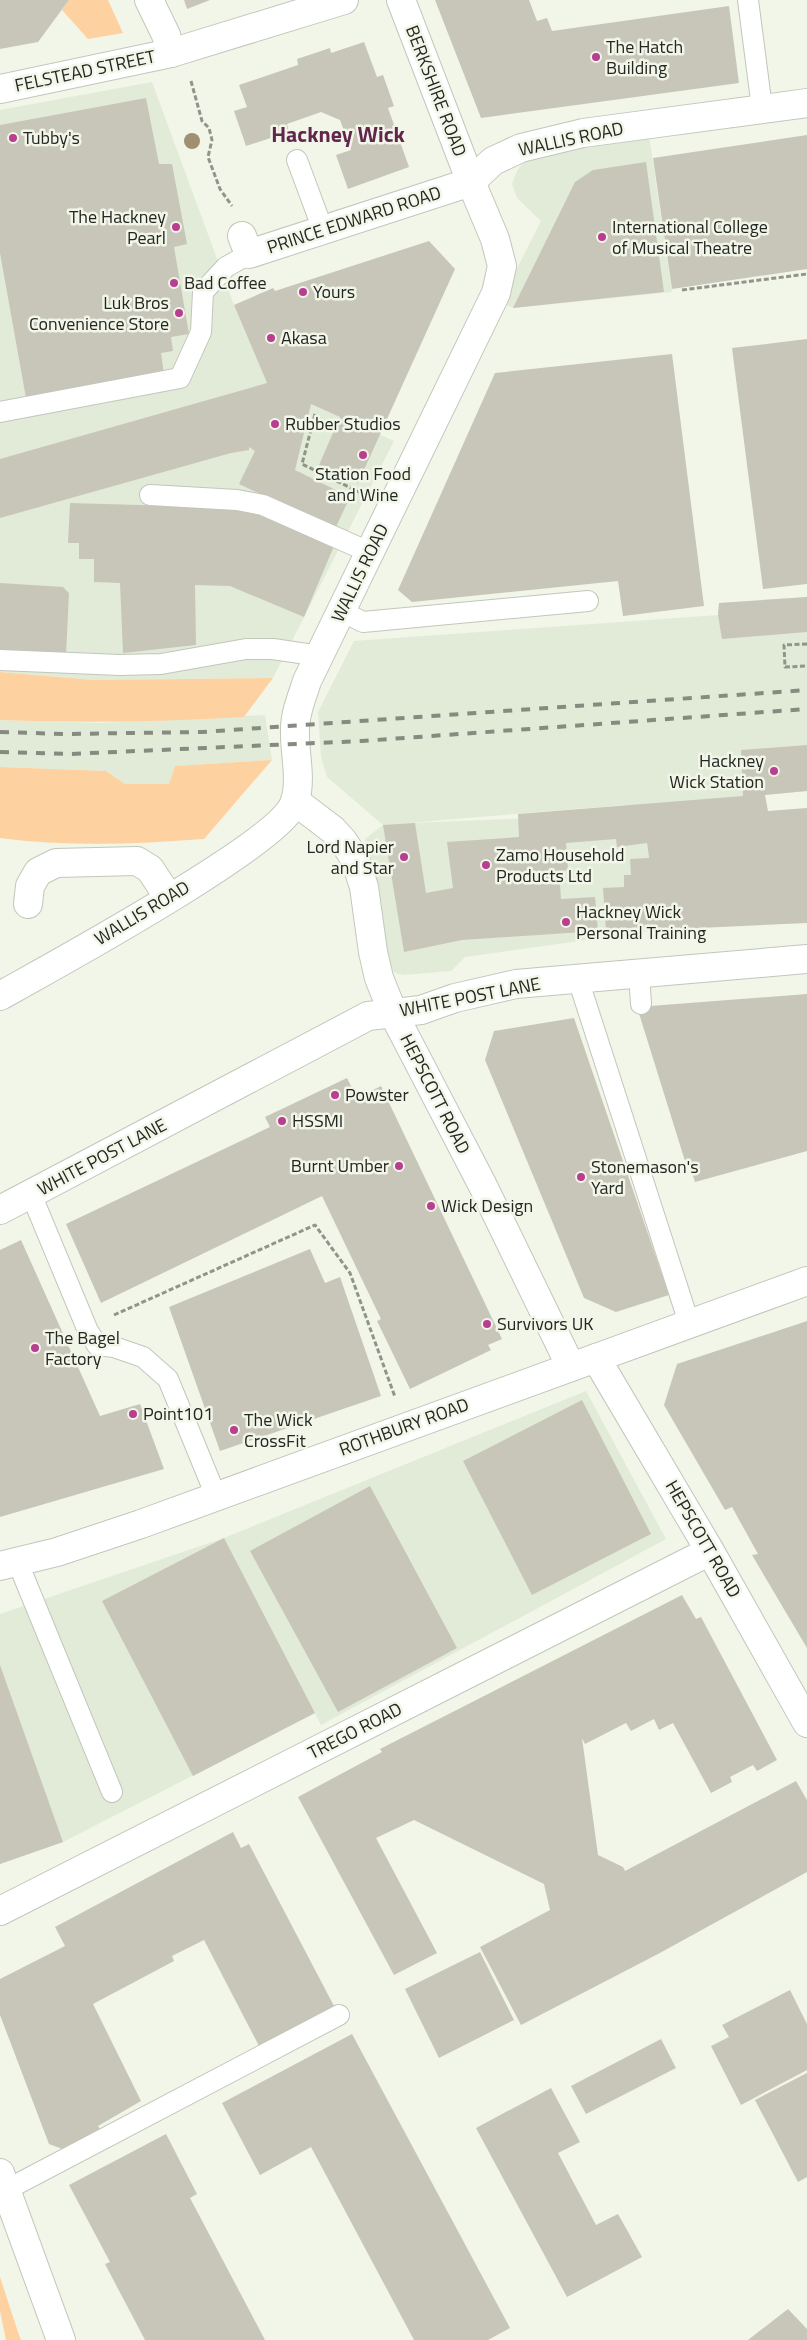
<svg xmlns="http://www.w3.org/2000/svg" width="807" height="2340" viewBox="0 0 807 2340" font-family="'Titillium Web',sans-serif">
<rect width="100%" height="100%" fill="#f1f6e9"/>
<path fill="#e2ebd7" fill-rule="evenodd" d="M152,82L234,305L267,383L394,441L273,678L93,680L0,672V110Z
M649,135L672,292L513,308L500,302L541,221L517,198L512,184L516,173L521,165L534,156Z
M807,597V791L765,795L647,843L656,930L465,957L451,971L404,975L395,973L387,965L365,839L383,825L327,777L321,757L318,712L354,641L718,615L719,603ZM626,805L533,818L410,823L442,820Z
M265,715L272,760L175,766L169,784H125L106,771L0,767V720L102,723Z
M586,1391L666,1539L321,1725L315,1713L63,1842L0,1864V1614L224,1538Z"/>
<path fill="#fed1a0" d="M69,0H108L123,33L88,39L62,10Z
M0,672L93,680L273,678L244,717C163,722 82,723 0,720Z
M272,760L204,839C136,844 68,847 0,838V767L106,771L125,784H169L175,766Z
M0,2277L18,2332L21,2340H6L0,2311Z"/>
<path fill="#c8c6b9" d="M0,0H69L38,42L0,49Z
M184,0H210L187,9Z
M435,0H529L537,21L547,18L552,31L729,6L739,83L481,118Z
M364,42L377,77L383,75L394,106L388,108L409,167L348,189L336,155L351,150L340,120L321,112L287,124L289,132L246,146L234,111L247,107L239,85L298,65L297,59L330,48L331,53Z
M146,98L159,164H172L187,244L174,247L189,334L171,337L173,351L161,353L164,374L26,398L0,253V125Z
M807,135V269L672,289L653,158Z
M646,162L664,292L513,308L575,182L593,170Z
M429,241L455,269L358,483L319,465L340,417L311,404L295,470L350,497L335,529L239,484L255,451L249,447V450L231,453L0,518V459L267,383L234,305L273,288L275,291Z
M807,339V584L763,589L732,348Z
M672,354L704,606L623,616L618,581L412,602L398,590L495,373Z
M70,503L244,508L334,546L304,617L230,586L195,585L196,645L123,653L120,583L94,582V559H79V543H68Z
M0,583L63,587L69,593L66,655L0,650Z
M807,597V632L722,639L718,615L719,603Z
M807,745V791L765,795L768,811L807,808V923L656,930V926L606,930L603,888L624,887V875H631L630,859L649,858L647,843L617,847L616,839L566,843L568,870L559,871L561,899L595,897L598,931L462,940L404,952L383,825L415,823L426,893L453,888L447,842L519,837L518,814L743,796L741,750Z
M807,994V1151L695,1182L688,1160L685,1161L637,1007Z
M574,1018L669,1295L616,1312L584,1298L485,1060L494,1031Z
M347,1078L357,1098L381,1086L502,1339L488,1345L491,1350L410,1389L377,1321L381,1319L322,1196L101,1303L66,1224L270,1127L265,1117Z
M21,1240L100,1416L140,1404L164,1469L0,1517V1250Z
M310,1249L325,1283L340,1277L381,1396L220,1451L169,1307Z
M807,1321V1648L752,1555L758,1554L732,1507L725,1510L664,1405L677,1364Z
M582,1400L651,1534L532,1595L463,1461Z
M370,1486L457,1648L338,1712L250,1551Z
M224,1538L315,1713L193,1776L102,1601Z
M682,1595L696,1619L701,1617L777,1760L757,1771L753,1765L730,1777L732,1782L711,1793L673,1723L659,1730L654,1719L631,1731L626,1723L585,1744L582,1738L598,1855L623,1867L625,1871L796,1781L807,1800V1872L658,1954L521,2025L480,1947L550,1910L544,1884L414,1820L376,1838L437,1953L394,1975L298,1797L382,1752L380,1749Z
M0,1665L63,1842L0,1864Z
M233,1832L241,1848L249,1844L334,2006L259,2046L204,1940L172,1956L174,1961L93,2004L141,2101L98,2126L100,2129L65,2150L49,2144L0,2015V1979L65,1946L55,1927Z
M480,1952L514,2020L439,2058L405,1989Z
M790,1990L807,2024V2070L741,2105L711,2046L729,2037L722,2025Z
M352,2034L510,2328L488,2340H414L311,2147L260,2175L222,2103Z
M661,2039L676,2068L586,2114L571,2086Z
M807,2073V2177L798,2182L755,2100Z
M551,2088L580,2142L558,2153L596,2225L618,2214L642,2257L567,2297L476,2128Z
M166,2134L197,2194L190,2198L265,2340H145L105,2264L110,2262L69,2185Z
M788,2309L807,2329V2340H748Z"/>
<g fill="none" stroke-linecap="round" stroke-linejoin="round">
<defs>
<path id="service" d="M748,0L762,108
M297,160L323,230
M0,412L180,378L201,332L203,292L226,267L249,254
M150,495L237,500L263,505L369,552
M341,611L363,622L588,601
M0,660L120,665L161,664L246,649H273L320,656
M639,973L641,1004
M578,979L689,1323
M31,1194L88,1331L97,1345L114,1347L143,1357L168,1379L216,1496
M18,1563L112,1792
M6,2190L339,2015"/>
<path id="minor" d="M149,0L166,35L171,53
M242,236L249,254L471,182L493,161L521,148L583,133L807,103
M295,801L333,830L343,841L355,859L364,887L373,952L379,978L393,1013L482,1184L571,1367
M28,904L30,886L38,872L56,863L137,861L150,869L169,898
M0,1210L368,1016L421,1010L455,998L516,984L807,959
M596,1358L710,1551L807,1723
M0,1911L710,1551"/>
<path id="tertiary" d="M0,89L171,53L344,0
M0,996C48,969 284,841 295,801C302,778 294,752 295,729C295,713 302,697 307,681L496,293L502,266L495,239L471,182L401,0
M0,1566L57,1552L141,1524L807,1281
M0,2173L61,2340"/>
</defs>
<use href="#service" stroke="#c1c7bb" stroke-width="22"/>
<use href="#minor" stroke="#c1c7bb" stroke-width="30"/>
<use href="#tertiary" stroke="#c1c7bb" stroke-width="30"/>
<path stroke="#90948b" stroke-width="3" stroke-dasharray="5 2.5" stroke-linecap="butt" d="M191,81L202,121L209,128L212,140L208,157L220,189L232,206
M682,290L807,274
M315,414L302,464L361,493
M807,644L784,645L785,667L807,666
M114,1315L315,1225L350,1273L395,1397"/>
<use href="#service" stroke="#fff" stroke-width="20"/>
<use href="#minor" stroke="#fff" stroke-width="28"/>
<use href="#tertiary" stroke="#fff" stroke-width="28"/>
<path stroke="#868a81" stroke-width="4" stroke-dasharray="9 9" stroke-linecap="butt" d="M0,732L65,734L202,732L807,690
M0,752L70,754L362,741L807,709"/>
</g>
<circle fill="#a08f71" cx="192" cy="141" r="8"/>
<g fill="#b93e90" stroke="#f1f6e9" stroke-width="2">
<circle cx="596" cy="57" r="5"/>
<circle cx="13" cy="138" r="5"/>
<circle cx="176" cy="227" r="5"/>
<circle cx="602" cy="237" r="5"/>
<circle cx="174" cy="283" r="5"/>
<circle cx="303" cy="292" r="5"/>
<circle cx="179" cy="313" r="5"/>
<circle cx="271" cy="338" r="5"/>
<circle cx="275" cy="424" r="5"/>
<circle cx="363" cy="455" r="5"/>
<circle cx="774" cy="771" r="5"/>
<circle cx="404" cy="857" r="5"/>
<circle cx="486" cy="865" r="5"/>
<circle cx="566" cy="922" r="5"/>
<circle cx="335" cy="1095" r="5"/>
<circle cx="282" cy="1121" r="5"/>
<circle cx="399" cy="1166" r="5"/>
<circle cx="581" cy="1177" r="5"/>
<circle cx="431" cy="1206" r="5"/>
<circle cx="487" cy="1324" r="5"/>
<circle cx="35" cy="1348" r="5"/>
<circle cx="133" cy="1414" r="5"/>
<circle cx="234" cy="1430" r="5"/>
</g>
<g text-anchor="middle" stroke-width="5" stroke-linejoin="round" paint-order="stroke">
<g font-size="18" fill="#242621" stroke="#f1f6e9" text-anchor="start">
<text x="606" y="53">The Hatch<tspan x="606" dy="21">Building</tspan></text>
<text x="23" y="144">Tubby's</text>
<text x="166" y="223" text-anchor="end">The Hackney<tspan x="166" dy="21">Pearl</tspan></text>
<text x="612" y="233">International College<tspan x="612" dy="21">of Musical Theatre</tspan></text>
<text x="184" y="289">Bad Coffee</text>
<text x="313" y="298">Yours</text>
<text x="169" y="309" text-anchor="end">Luk Bros<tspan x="169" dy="21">Convenience Store</tspan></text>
<text x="281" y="344">Akasa</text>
<text x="285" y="430">Rubber Studios</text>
<text x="363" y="480" text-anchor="middle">Station Food<tspan x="363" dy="21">and Wine</tspan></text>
<text x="764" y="767" text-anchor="end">Hackney<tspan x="764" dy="21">Wick Station</tspan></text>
<text x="394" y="853" text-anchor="end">Lord Napier<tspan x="394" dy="21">and Star</tspan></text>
<text x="496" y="861">Zamo Household<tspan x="496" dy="21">Products Ltd</tspan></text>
<text x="576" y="918">Hackney Wick<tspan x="576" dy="21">Personal Training</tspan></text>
<text x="345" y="1101">Powster</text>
<text x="292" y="1127">HSSMI</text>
<text x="389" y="1172" text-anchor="end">Burnt Umber</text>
<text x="591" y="1173">Stonemason's<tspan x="591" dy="21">Yard</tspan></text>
<text x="441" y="1212">Wick Design</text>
<text x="497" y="1330">Survivors UK</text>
<text x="45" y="1344">The Bagel<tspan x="45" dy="21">Factory</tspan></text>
<text x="143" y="1420">Point101</text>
<text x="244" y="1426">The Wick<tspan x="244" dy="21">CrossFit</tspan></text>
</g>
<g font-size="18" fill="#242621" stroke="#f1f6e9">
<text transform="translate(85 71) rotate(-12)" y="6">FELSTEAD STREET</text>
<text transform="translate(436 91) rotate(69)" y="6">BERKSHIRE ROAD</text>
<text transform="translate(571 139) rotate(-12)" y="6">WALLIS ROAD</text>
<text transform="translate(354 220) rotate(-18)" y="6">PRINCE EDWARD ROAD</text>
<text transform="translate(360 573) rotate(-64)" y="6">WALLIS ROAD</text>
<text transform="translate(142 913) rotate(-31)" y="6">WALLIS ROAD</text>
<text transform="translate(470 997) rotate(-11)" y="6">WHITE POST LANE</text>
<text transform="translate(435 1094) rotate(63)" y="6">HEPSCOTT ROAD</text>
<text transform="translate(102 1157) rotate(-28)" y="6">WHITE POST LANE</text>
<text transform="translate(404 1427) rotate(-20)" y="6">ROTHBURY ROAD</text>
<text transform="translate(703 1539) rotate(60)" y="6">HEPSCOTT ROAD</text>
<text transform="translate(355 1731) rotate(-27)" y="6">TREGO ROAD</text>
</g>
<g font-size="22" font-weight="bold" fill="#62264d" stroke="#f1f6e9">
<text x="338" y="142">Hackney Wick</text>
</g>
</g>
</svg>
